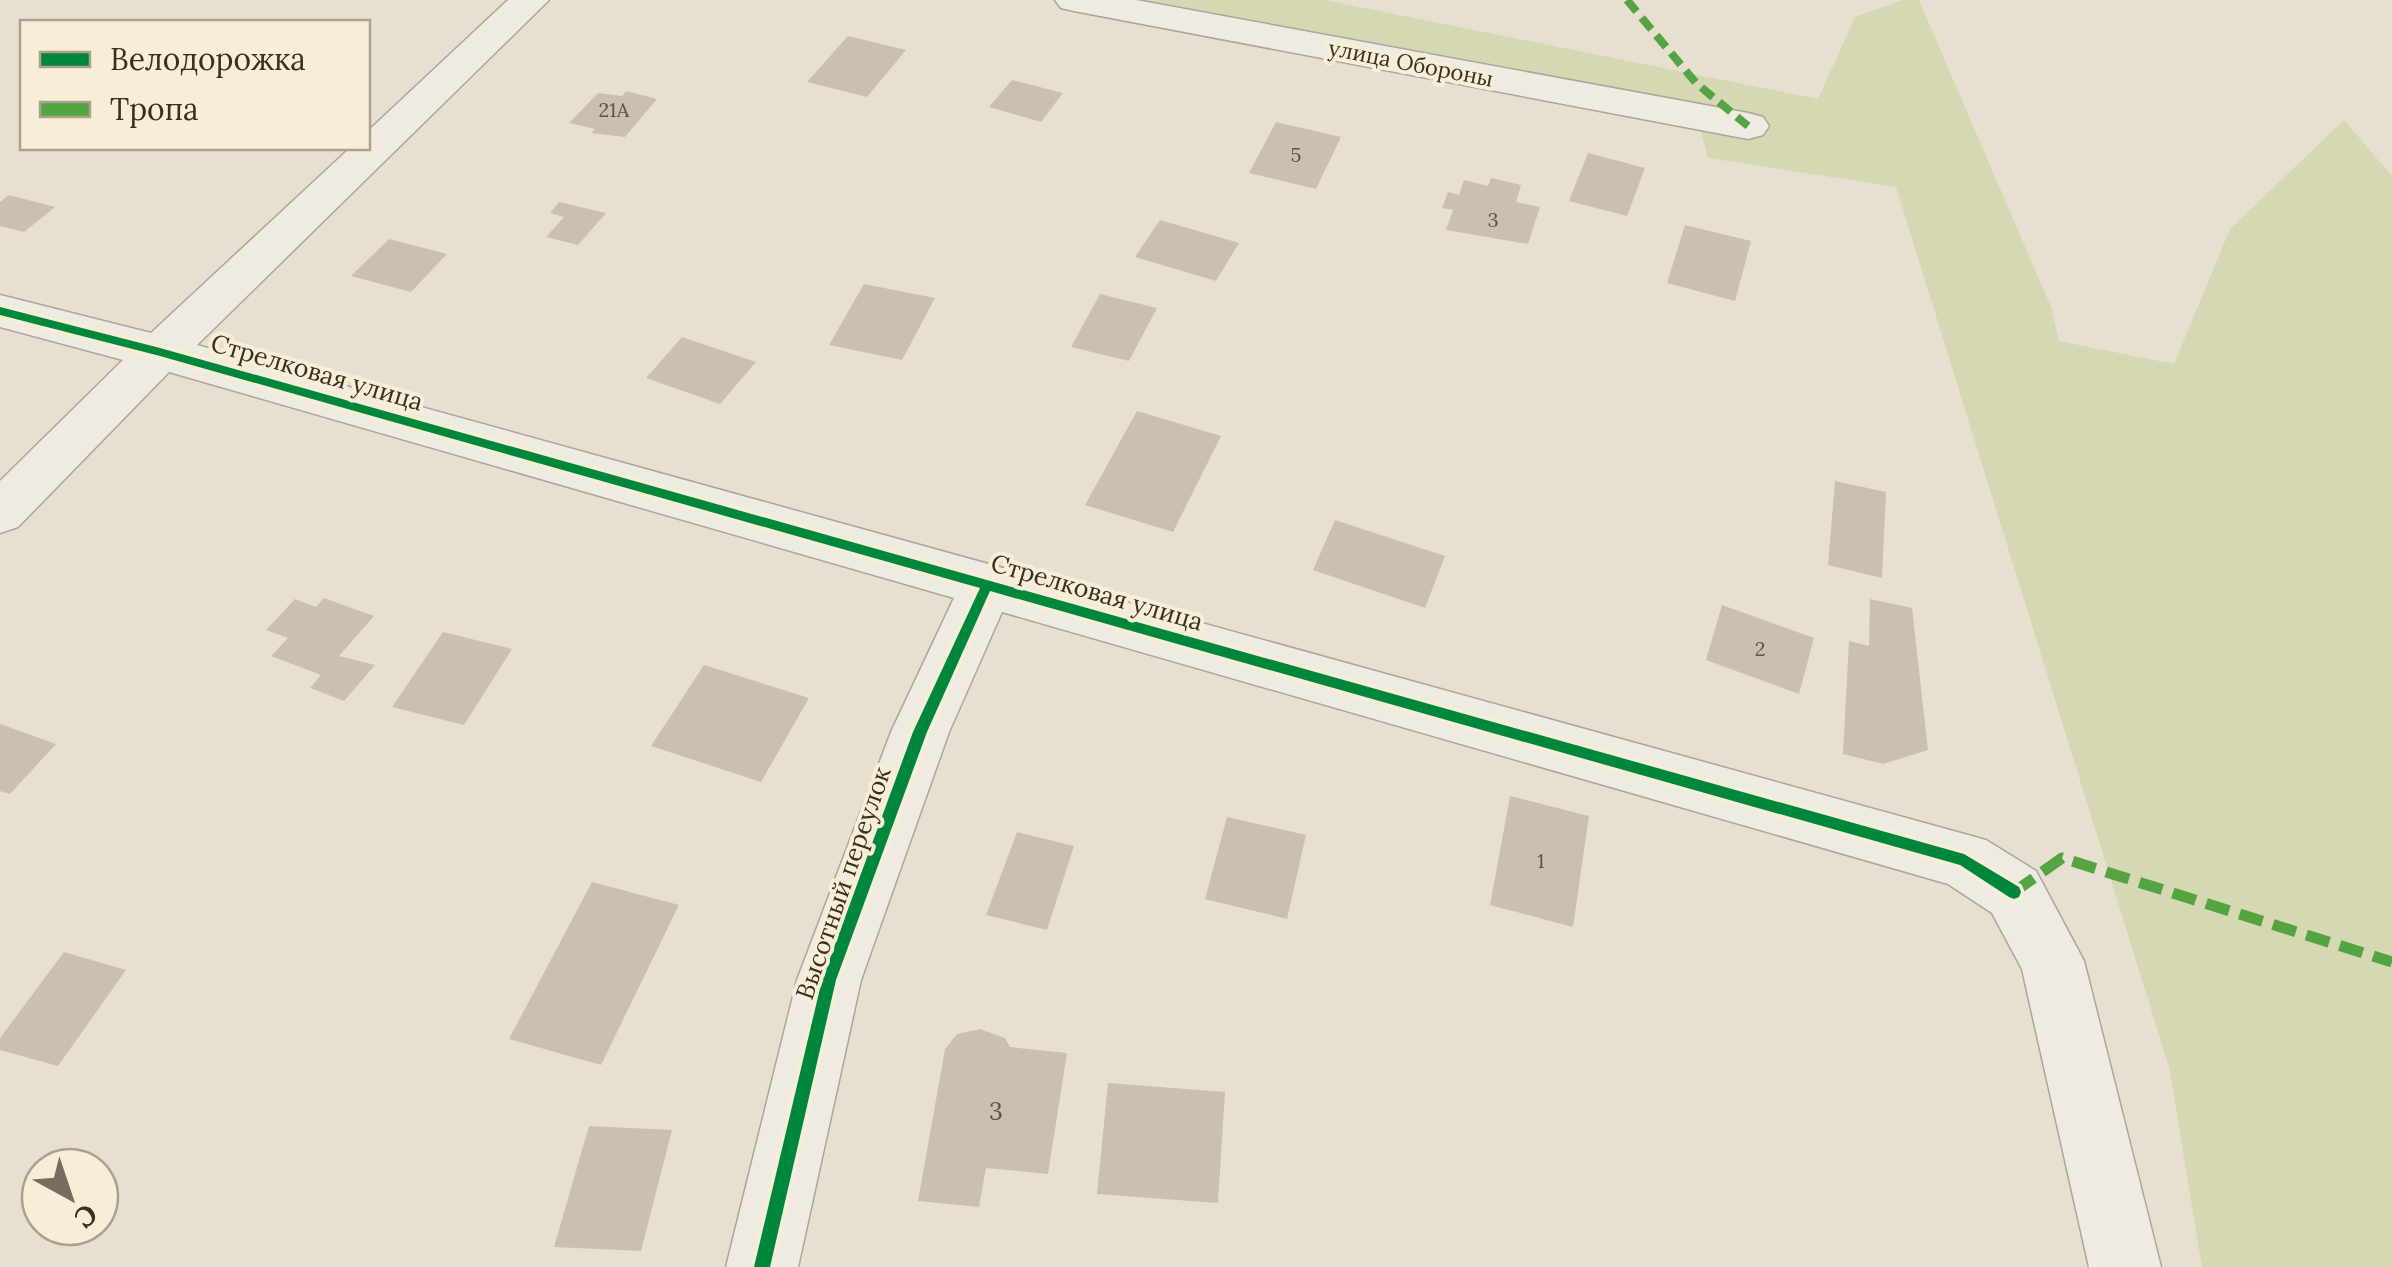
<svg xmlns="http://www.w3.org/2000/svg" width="2392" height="1267" viewBox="0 0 2392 1267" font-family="Lora,serif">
<rect width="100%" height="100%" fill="#e7e0d1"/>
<path fill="#d6d7b3" d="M1136,0H1324L1818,99L1855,17L1902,0H1919L2051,307L2059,341L2174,364L2230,229L2344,120L2392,176V1267H2202L2169,1067L1896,187L1708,158L1694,107Z"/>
<path fill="#cbbfb2" d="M848,36L906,50L867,97L807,82Z
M1012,80L1063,93L1041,122L989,107Z
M626,91L657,99L625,137L591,133L595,129L569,123L598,93L622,96Z
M1276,122L1341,137L1316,189L1249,173Z
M1588,153L1645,168L1627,216L1569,201Z
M1491,178L1521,185L1516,202L1540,207L1528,244L1446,230L1453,210L1442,208L1448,192L1459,195L1464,180L1488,186Z
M9,195L55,207L24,232L0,226V202Z
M559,202L606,213L578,245L546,237L564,217L550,213Z
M1160,220L1239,243L1216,281L1135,257Z
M1685,225L1751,241L1735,301L1667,283Z
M389,239L447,254L411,292L351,276Z
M864,284L935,298L902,360L829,345Z
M1100,294L1157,308L1129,361L1071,347Z
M682,337L756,362L720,404L646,378Z
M1137,411L1221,436L1173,532L1085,505Z
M1835,481L1886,492L1882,578L1828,565Z
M1335,520L1445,556L1425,608L1313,570Z
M324,598L374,616L339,656L375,665L344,701L310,688L321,675L271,656L288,638L266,630L295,599L316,607Z
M1870,599L1912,608L1928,750L1883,764L1843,754L1849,641L1869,646Z
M1722,605L1814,638L1799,694L1706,660Z
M443,632L512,649L464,725L392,707Z
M704,665L809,698L761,782L651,746Z
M0,724L56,744L10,794L0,791Z
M1510,796L1589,816L1573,927L1490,905Z
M1227,817L1306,835L1287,919L1205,899Z
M1017,832L1074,846L1047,930L986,915Z
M592,882L679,905L601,1065L509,1039Z
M64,952L126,970L58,1066L0,1050V1038Z
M980,1029L1005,1038L1010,1047L1067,1053L1048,1174L986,1168L979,1207L918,1201L945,1049L957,1034Z
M1108,1083L1225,1092L1218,1203L1097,1194Z
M589,1126L672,1130L641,1251L554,1247Z"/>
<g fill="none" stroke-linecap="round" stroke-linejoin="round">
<defs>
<path id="minor" d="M508,0H549L197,345L1986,840L2036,871L2084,961L2161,1267H2089L2022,969L1992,913L1948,884L1002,612L949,732L861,980L798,1267H726L797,980L891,732L954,598L169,372L18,527L0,533V481L123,360L0,327V295L151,333L350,148H368V131Z
M1055,0H1136L1748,113L1763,117L1769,126L1763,135L1748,139L1074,11L1061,8Z"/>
</defs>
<use href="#minor" stroke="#ada599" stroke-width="3"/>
<use href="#minor" fill="#efebe3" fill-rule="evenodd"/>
<path stroke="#54a441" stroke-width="8" stroke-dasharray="15 8" stroke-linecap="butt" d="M1627,0L1696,83L1748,126"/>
<path stroke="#54a441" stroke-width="11" stroke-dasharray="24 11" stroke-linecap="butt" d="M2014,892L2062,858L2392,962"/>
<defs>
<path id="cycleway" d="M0,307L160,348L1964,854L2019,887L2021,892L2019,897L2014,899L2009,897L1960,865L990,591L927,732L836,980L770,1267H754L822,980L913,732L980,588L160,356L0,315Z"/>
</defs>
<use href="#cycleway" stroke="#f7eed8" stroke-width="7"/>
<use href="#cycleway" fill="#00873e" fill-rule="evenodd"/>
</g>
<g text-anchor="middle" stroke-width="8" stroke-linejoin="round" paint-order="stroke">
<g font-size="20" fill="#605244">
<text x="614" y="117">21А</text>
<text x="1296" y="162">5</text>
<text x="1493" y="227">3</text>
<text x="1760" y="656">2</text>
<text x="1541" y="868">1</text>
</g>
<g font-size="22" fill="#3d2e20" stroke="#f7eed8">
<text transform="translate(1411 63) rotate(11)" y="8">улица Обороны</text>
</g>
<g font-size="25" fill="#3d2e20" stroke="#f7eed8">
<text transform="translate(317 372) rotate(16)" y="9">Стрелковая улица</text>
<text transform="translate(1097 592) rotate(16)" y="9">Стрелковая улица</text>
<text transform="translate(843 883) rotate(-71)" y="9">Высотный переулок</text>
</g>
<g font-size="25" fill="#605244">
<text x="996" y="1120">3</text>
</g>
</g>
<rect x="20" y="20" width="350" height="130" fill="#f7eed8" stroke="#ada18e" stroke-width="2.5"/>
<rect x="40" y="52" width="50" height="15" fill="#00873e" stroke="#ada18e" stroke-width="2.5"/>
<text x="110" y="70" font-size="30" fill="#3d2e20">Велодорожка</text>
<rect x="40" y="102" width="50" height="15" fill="#54a441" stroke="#ada18e" stroke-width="2.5"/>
<text x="110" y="120" font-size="30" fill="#3d2e20">Тропа</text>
<g transform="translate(70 1197) rotate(140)"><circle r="48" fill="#f7eed8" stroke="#ada18e" stroke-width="2.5"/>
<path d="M0-8L18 38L0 25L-18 38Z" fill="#786c5e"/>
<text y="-15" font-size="28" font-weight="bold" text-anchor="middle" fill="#3d2e20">С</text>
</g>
</svg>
